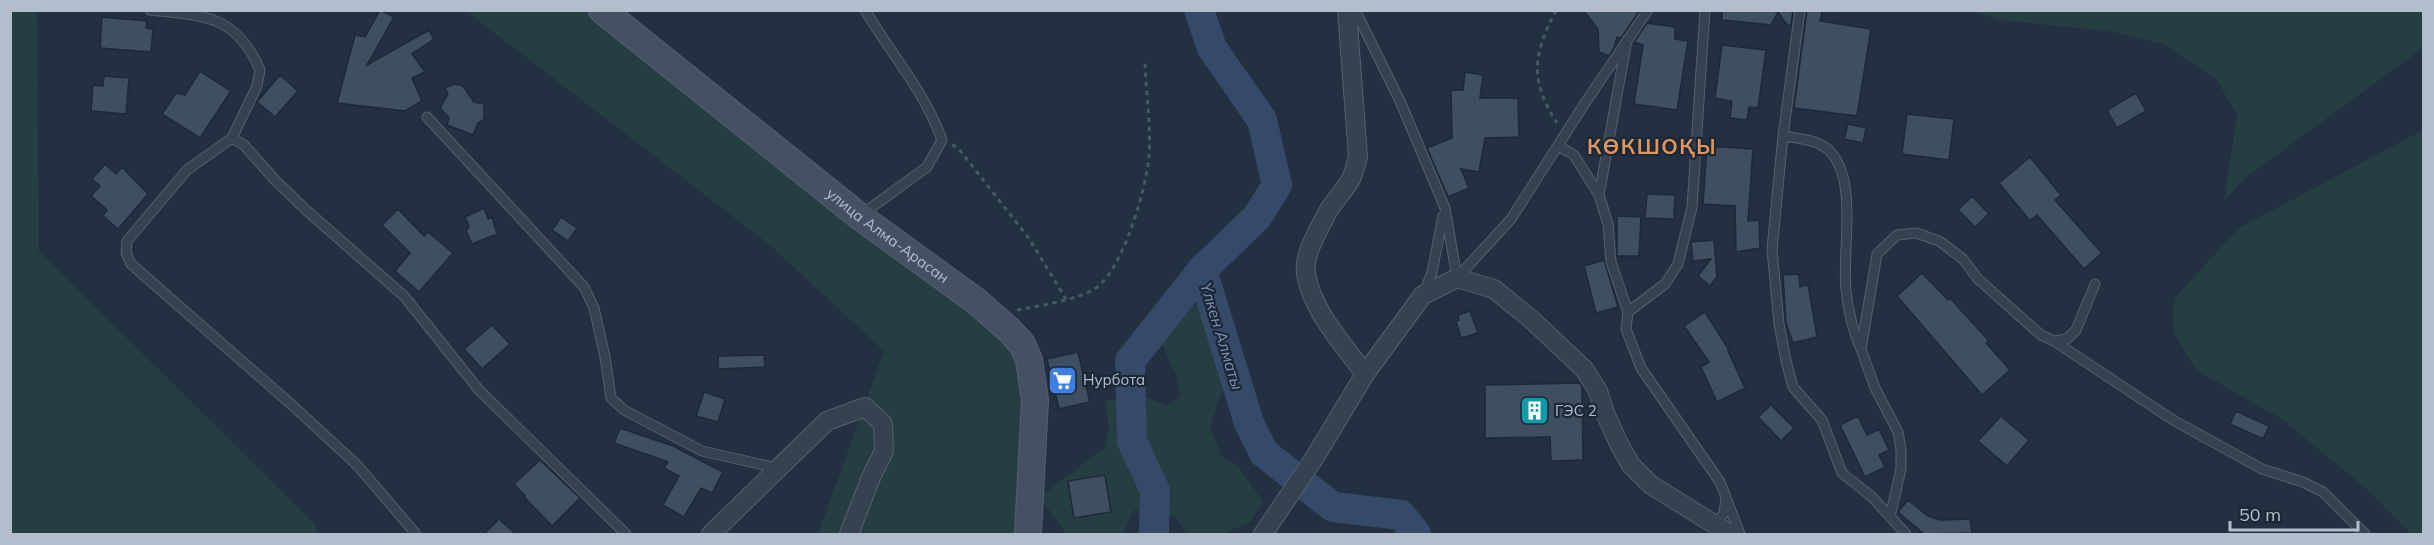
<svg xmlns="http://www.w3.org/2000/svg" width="2434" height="545" viewBox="0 0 2434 545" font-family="Mulish,sans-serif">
<rect width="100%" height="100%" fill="#233041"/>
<path fill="#253e42" d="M10,11H37L39,251L315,524L317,534H11Z
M466,11H602L1029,360L1028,534H818L884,351L771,246Z
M1973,11H2423V48L2245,178L2224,201L2237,114L2216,79L2164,44L2108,31L1998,20Z
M2423,130L2424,534H2411L2369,491L2283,420L2196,370L2174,333V299L2239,228Z
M1192,303L1204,312L1223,388L1210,426L1221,456L1238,466L1263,502L1249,523L1222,534H1187L1176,517L1134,510L1124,532L1120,534H1066L1040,497L1105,447L1109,427L1105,400L1146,397L1167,406L1181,396L1176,376L1158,335Z"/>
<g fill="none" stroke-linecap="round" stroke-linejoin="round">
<path stroke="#354a69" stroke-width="30" d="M1199,10L1212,48L1262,120L1277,185L1257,217L1202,270L1249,423L1264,453L1333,507L1401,515L1416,534
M1154,534L1155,491L1132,441L1130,361L1202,270"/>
</g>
<path fill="#3f4e61" stroke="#1e2938" stroke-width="1.5" d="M380,10L394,17L367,65L429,30L434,39L412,54L425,72L412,78L422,101L405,111L337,103L355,35L365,37Z
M1583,10H1640L1621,38L1617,37L1614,48L1609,56L1599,52L1598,29Z
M1722,10H1793L1791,25L1788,26L1778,12L1771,25L1722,20Z
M1807,10H1825L1822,13L1820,21L1871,29L1857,116L1794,108Z
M102,17L147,21L146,28L153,29L151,52L100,48Z
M1647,23L1675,27V39L1688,41L1677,110L1634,104L1643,45L1634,42Z
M1722,45L1766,50L1758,108L1749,107L1747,120L1730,118L1732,101L1715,98Z
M200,71L231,91L200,138L162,114L176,93L185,95Z
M1465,72L1483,75L1480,98H1518L1519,137L1485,138L1479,172L1461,169L1469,188L1448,197L1427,148L1452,138L1451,90H1463Z
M280,75L298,91L275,117L257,102Z
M104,76L129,78L126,114L91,111L93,85L103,86Z
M454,84L463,86L474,102L484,104V119L478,123L473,135L447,125L449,118L440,108L448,94L445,88Z
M2136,93L2146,111L2117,128L2107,110Z
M1907,114L1954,119L1949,160L1902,154Z
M1848,124L1866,128L1863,143L1844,139Z
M1707,146L1753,149L1748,221L1759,220L1760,248L1736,252L1735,206L1703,204Z
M2030,157L2061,195L2055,200L2102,253L2084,269L2037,215L2030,221L1999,183Z
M105,164L116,174L122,167L148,194L118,229L103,216L107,210L91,196L100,186L92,179Z
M1647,194L1675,195L1674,219L1645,218Z
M1972,196L1989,214L1975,227L1958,210Z
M484,208L488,219L492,217L497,234L472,244L466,231L469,227L465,217Z
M398,209L424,236L428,232L453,253L419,292L395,271L410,253L382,225Z
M1617,216L1641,217L1639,256H1617Z
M561,217L577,228L568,241L552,230Z
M1714,240L1717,277L1710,286L1698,276L1711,259L1693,261L1691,242Z
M1604,260L1618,307L1596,313L1584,266Z
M1922,273L1948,300L1950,298L1989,341L1986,343L2010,370L1982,395L1897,296Z
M1799,274L1800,287L1808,284L1817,337L1793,343L1786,323L1783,275Z
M1470,311L1478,333L1461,338L1456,321L1459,320L1458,315Z
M1705,312L1729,350L1728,351L1745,388L1717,402L1701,367L1709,362L1684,326Z
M492,325L510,344L482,369L464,349Z
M1078,352L1090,402L1059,409L1047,359Z
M764,355L765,367L718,369V356Z
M1579,383L1582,386L1583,460L1551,461L1550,437L1485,438V385Z
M704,392L725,399L718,422L696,416Z
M1771,405L1794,428L1781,441L1758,417Z
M2236,411L2269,426L2263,439L2230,424Z
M1858,416L1867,435L1879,429L1889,450L1879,455L1885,467L1865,477L1840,425Z
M2001,416L2029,440L2007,466L1978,441Z
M620,428L673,446L723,472L712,493L701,488L684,517L663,505L679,476L664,468L668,462L614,443Z
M540,460L580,498L552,526L524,497L525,496L514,484Z
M1105,475L1111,512L1074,518L1068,481Z
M1908,500L1928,516L1940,520L1970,519L1972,533L1924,534L1898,512Z
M499,519L516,534H484Z"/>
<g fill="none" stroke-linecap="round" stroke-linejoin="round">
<defs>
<path id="service" d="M150,10C204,16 236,14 260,70L257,86L232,138L187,170L127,241L126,253L131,264L292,405L357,465L416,534
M1355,10L1400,101L1445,208L1457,278
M1800,10L1783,136L1772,249L1779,324L1786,361L1793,387L1822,420L1842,473L1872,497L1906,534
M1627,40L1599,195L1608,224L1611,262L1628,312L1626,329L1641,368L1720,482L1740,534
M427,117L584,287L594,308L605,357L611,398L624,410L702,451L777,468
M1783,136C1800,139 1821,139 1833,155C1857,186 1842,252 1846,290C1848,310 1852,328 1860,347
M232,138L244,145L274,179L306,210L404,296L479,390L626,534
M1558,146L1574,155L1599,195
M861,215L927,167L942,140C925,92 891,54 865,10
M1457,278L1511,219L1585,103L1648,10
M1424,293L1432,272L1443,216
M1628,312L1665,284L1678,264L1692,207L1705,10
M2054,341L2173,420L2262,469L2303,482L2323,492L2365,534
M1890,517L1901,469V449L1898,432L1875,388L1861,349L1877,254L1897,235L1916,233L1939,241L1963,259L1978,279L2041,335L2054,341L2067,339L2076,330L2095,284
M1711,520H1719L1724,513L1726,498"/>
<path id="minor" d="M1347,10L1358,157C1356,164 1354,172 1351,179C1344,191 1334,201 1327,213C1319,230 1303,254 1306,274C1312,311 1344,345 1365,374
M711,534L827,421L865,407L883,424L884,451L872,475L849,534
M1263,534L1315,457L1365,374L1423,295L1457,278L1494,289L1532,320L1584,369L1598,391L1605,413L1619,444L1631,465L1651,485L1730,534"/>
<g id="secondary">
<path id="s1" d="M602,10L859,216L976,301L1009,330L1022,344L1029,360L1035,400L1028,534"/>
</g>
</defs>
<use href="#service" stroke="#55606e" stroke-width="11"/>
<use href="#minor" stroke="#55606e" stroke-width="20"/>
<use href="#secondary" stroke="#55606e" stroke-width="28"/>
<path stroke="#435b5f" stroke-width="3" stroke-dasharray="4.5 4.5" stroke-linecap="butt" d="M1556,10C1533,56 1529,79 1557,123
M952,145L957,147L969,162L1028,237L1066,299
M1017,310C1038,306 1078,300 1096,288C1123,269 1147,187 1149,155C1151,125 1146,93 1145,63"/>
<use href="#service" stroke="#374251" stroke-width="9"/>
<use href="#minor" stroke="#374251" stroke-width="18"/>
<use href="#secondary" stroke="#455064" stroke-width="26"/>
</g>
<defs>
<symbol id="supermarket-square" viewBox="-11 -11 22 22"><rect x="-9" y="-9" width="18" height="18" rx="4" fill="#3f7fe0" stroke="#1c2736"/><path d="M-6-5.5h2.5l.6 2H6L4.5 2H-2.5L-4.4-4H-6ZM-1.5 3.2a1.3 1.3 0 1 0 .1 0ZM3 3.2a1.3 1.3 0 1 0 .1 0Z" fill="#fff"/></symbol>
<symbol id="building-square" viewBox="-11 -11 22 22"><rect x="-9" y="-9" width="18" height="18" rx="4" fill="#0f9aa8" stroke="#1c2736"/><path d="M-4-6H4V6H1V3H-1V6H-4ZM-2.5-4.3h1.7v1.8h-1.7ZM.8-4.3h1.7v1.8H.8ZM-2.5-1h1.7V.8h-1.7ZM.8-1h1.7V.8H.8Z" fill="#fff"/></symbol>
</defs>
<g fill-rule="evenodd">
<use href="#supermarket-square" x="1046" y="364" width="33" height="33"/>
<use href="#building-square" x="1518" y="394" width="33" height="33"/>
</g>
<g text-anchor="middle" stroke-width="4.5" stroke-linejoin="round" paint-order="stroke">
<g font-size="15" fill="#b4bdcb" stroke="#1c2736">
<text dy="5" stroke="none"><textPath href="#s1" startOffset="364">улица Алма-Арасан</textPath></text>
</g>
<g font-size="15" fill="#b4bdcb" stroke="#1c2736" text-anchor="start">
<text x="1083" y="385">Нурбота</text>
<text x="1555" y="416">ГЭС 2</text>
</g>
<g font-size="16" font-style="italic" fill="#7992b5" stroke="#1c2736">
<text transform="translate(1222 336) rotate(73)" y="6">Үлкен Алматы</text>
</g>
<g font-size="21" font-weight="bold" letter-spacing="1.5" fill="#dd965d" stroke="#1c2736">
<text x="1652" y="154">КӨКШОҚЫ</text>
</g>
</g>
<rect width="2434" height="545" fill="none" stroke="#b4bdcb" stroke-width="24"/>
<path d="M2230 521v9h128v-9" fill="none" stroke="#b4bdcb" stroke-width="3"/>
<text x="2239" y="521" font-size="18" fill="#b4bdcb" stroke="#1c2736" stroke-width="4.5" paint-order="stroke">50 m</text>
</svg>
